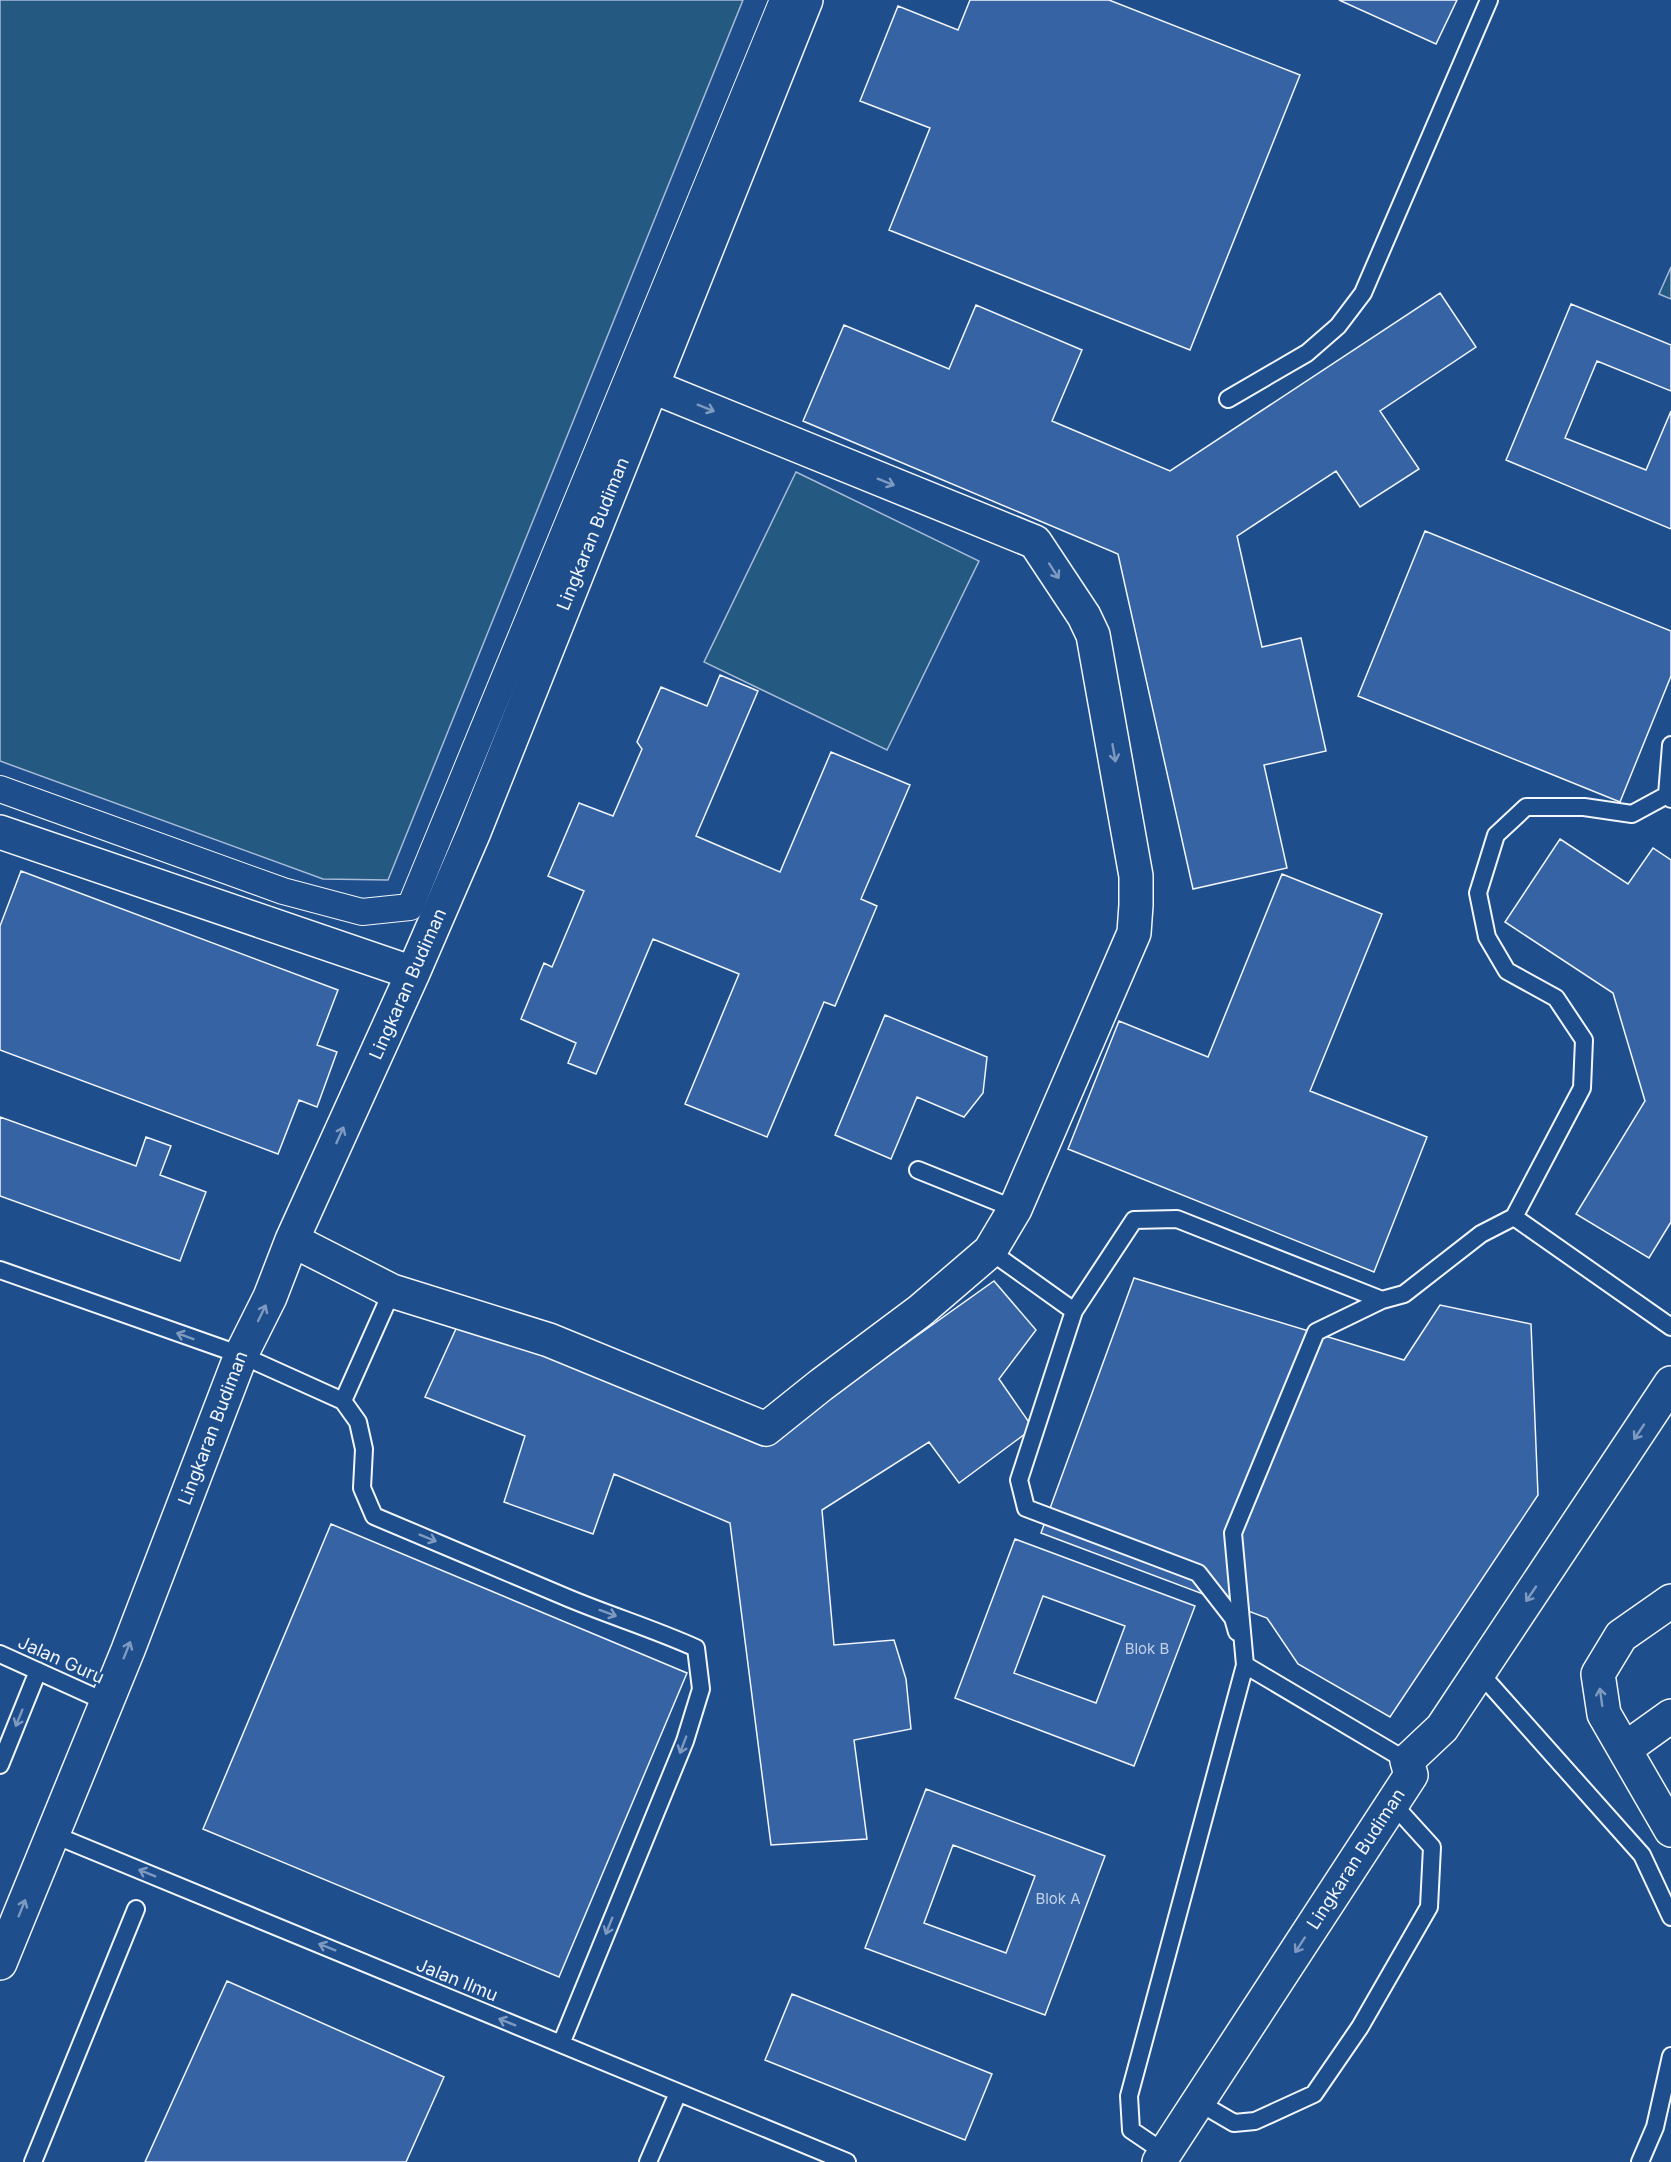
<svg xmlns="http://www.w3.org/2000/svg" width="1671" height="2162" viewBox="0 0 1671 2162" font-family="Inter,sans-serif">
<rect width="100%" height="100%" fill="#1f4e8c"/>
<path fill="#245a82" stroke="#a8bbd7" stroke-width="1.5" d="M0,0H743L388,880L323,879L0,761Z
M1671,267V299L1659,294Z
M796,472L979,561L887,750L704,662Z"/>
<path fill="#3563a3" stroke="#f2f6ff" stroke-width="1.5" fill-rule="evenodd" d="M970,0H1109L1300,75L1190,350L889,230L930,128L860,101L898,6L958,30Z
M1339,0H1457L1436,44Z
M1440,293L1476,347L1380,411L1419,469L1360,507L1336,471L1237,536L1262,647L1301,638L1326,751L1264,765L1287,868L1193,889L1118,554L803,421L844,325L949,369L976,305L1082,350L1052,421L1170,471Z
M1571,304L1671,345V391L1597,361L1565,438L1646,470L1671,411V529L1506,460Z
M1425,531L1671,631V676L1620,802L1358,696Z
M720,675L758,691L696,836L780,872L831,752L910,785L861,899L877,906L835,1006L824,1002L767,1137L685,1104L739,974L653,939L596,1074L568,1063L576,1043L521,1019L544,963L552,967L584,891L548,876L579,803L613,816L642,749L637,742L661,687L707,706Z
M1560,839L1628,884L1653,848L1671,860V1222L1649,1258L1576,1214L1645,1101L1613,993L1505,922Z
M21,871L338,990L317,1045L337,1052L317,1107L299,1100L278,1154L0,1050V926Z
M1282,874L1382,914L1310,1091L1427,1137L1374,1272L1068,1149L1119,1021L1208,1057Z
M885,1015L987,1057L983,1093L964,1117L917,1097L891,1159L835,1135Z
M0,1117L136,1166L146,1137L171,1146L160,1175L206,1192L180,1261L0,1196Z
M1134,1278L1404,1360L1440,1305L1531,1324L1538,1495L1390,1717L1298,1664L1267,1618L1041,1533Z
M994,1281L1036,1330L999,1379L1033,1428L959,1483L929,1442L822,1510L834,1645L894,1640L906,1679L911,1729L854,1740L867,1839L771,1845L730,1523L614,1474L593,1534L504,1502L525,1436L425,1397L460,1320L762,1446Z
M331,1524L687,1673L559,1977L203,1829Z
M1015,1539L1195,1606L1134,1766L955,1698ZM1043,1596L1125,1626L1096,1703L1014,1673Z
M926,1789L1105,1856L1045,2015L865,1948ZM953,1845L1035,1876L1006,1953L924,1923Z
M227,1981L444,2077L406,2162H145Z
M792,1994L992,2074L965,2140L765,2060Z"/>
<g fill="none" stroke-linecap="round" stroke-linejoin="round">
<defs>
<path id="service" d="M1228,399L1307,353L1338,326L1363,293L1489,0
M1671,745L1667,795L1671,799
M918,1170L1015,1209
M1514,1217L1671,1327
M990,1251L1074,1311
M0,1270L241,1355L343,1401L358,1422L364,1449L362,1488L374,1516C439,1543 503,1571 568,1598C611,1616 654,1629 696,1648L701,1689L685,1741L561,2044
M343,1401L392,1291
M1237,1632L1233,1618L1198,1573L1026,1508L1019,1480L1074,1311L1134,1220L1177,1219L1382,1300
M0,1654L106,1702
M1245,1665L1233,1533L1316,1332L1382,1300L1404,1294L1481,1234L1514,1217L1582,1088L1584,1040L1556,998L1507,971L1487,937L1478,893L1496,835L1526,807H1584L1632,814L1667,795
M1479,1672L1642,1855L1671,1917
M0,1765L38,1671
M52,1834L847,2162
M1198,2102L1234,2123L1255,2121L1314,2094L1360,2027L1429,1907L1432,1847L1392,1803
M1165,2153L1131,2130L1129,2096L1245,1665L1407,1761
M33,2162L136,1909
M648,2162L678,2093
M1640,2162L1655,2127L1671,2056"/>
<path id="pedestrian" d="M0,789L283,891L362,912L410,907L783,0"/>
<path id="minor" d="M0,832L413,973
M292,1240L392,1291L549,1340L766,1429L821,1385L920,1311L990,1251L1015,1209L1134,933L1136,905V876L1093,635L1084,616L1035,542L651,386
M1671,1601L1621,1636L1598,1674L1604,1714L1671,1830
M1625,1749L1671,1716
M0,1963L128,1650L241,1355L270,1297L292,1240L413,973L474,832L806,0
M1159,2162L1411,1775L1407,1761L1442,1728L1671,1383"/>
</defs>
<use href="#service" stroke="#f2f6ff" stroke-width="20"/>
<use href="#pedestrian" stroke="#f2f6ff" stroke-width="28"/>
<use href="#minor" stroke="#f2f6ff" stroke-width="36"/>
<use href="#service" stroke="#1f4e8c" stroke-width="16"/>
<use href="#pedestrian" stroke="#1f4e8c" stroke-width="26"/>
<use href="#minor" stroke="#1f4e8c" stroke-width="33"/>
</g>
<defs><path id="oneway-shaft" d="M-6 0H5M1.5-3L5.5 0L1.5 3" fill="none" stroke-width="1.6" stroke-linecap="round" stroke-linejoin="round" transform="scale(1.5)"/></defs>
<g stroke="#7e9ac0">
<use href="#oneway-shaft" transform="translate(706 408) rotate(22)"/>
<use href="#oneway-shaft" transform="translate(886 482) rotate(22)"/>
<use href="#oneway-shaft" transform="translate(1054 571) rotate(57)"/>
<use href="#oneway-shaft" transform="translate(1114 753) rotate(80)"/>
<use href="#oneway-shaft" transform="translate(340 1135) rotate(-66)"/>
<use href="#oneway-shaft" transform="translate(262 1313) rotate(-64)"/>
<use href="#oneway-shaft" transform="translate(185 1336) rotate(-160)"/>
<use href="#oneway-shaft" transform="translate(1639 1432) rotate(124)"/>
<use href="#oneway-shaft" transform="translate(428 1538) rotate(22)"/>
<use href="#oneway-shaft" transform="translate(1531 1594) rotate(124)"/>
<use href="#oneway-shaft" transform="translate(608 1613) rotate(20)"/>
<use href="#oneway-shaft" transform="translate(127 1650) rotate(-68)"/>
<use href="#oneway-shaft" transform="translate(1601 1697) rotate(-98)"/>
<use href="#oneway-shaft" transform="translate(19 1718) rotate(112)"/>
<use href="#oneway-shaft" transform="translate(683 1745) rotate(111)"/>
<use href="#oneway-shaft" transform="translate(147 1873) rotate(-158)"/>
<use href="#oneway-shaft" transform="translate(22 1908) rotate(-68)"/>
<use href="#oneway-shaft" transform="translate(609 1926) rotate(112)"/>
<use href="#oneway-shaft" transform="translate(1300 1945) rotate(123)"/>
<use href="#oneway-shaft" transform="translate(327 1947) rotate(-158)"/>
<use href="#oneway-shaft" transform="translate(507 2022) rotate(-158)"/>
</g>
<g text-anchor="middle" stroke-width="4.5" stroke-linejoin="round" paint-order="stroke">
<g font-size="15" fill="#c3d1e8">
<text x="1147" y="1654">Blok B</text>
<text x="1058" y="1904">Blok A</text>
</g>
<g font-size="18" fill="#f2f6ff" stroke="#1f4e8c">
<text transform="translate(593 534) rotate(-68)" y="6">Lingkaran Budiman</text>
<text transform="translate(408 984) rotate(-66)" y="6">Lingkaran Budiman</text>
<text transform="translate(213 1428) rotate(-69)" y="6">Lingkaran Budiman</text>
<text transform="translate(61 1660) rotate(24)" y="6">Jalan Guru</text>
<text transform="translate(1356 1859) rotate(-57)" y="6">Lingkaran Budiman</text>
<text transform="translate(457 1980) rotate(22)" y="6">Jalan Ilmu</text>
</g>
</g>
</svg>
